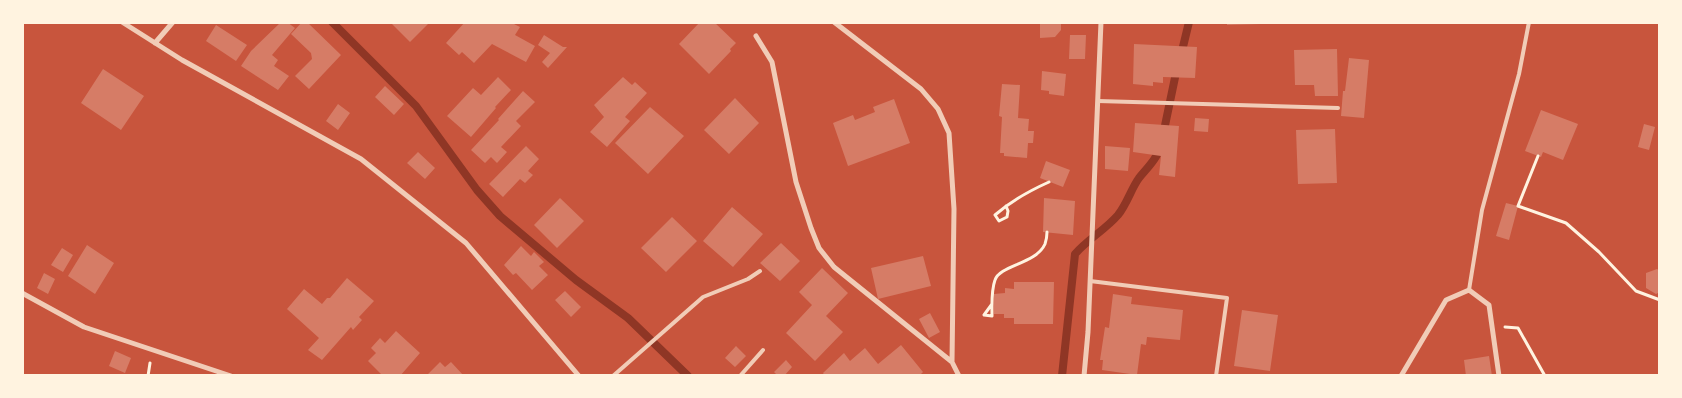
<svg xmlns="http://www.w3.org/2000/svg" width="1682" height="398" viewBox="0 0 1682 398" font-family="'Exo 2',sans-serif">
<rect width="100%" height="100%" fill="#c8553d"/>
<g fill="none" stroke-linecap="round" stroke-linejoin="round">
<path stroke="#8f3625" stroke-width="8" d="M332,22L416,106L477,190L500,216L576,280L628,318L688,376
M1181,55L1189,22
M1163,135L1177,68
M1062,376L1075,254C1088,239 1105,230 1118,215C1127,204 1131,189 1139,178C1147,168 1158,158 1160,146"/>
</g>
<path fill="#d67c66" d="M281,22H287L295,28L272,55L278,60L274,66L289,76L278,90L241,66L251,51Z
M302,22H307L341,55L309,89L295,76L312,59L311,53L291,34Z
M390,22H430L410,42Z
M465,22H510L520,27L515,35L535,46L526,62L492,44L474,63L462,52L459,55L446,43Z
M700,22H714L736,43L730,49L731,51L709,74L679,44Z
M1040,22H1061V30L1055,37L1040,38Z
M1227,22H1261V24L1227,25Z
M216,25L247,45L236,61L206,41Z
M544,35L563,47H567L548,68L542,62L550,53L538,45Z
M1070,35H1086L1085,59H1069Z
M1134,44L1197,47L1195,78L1163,77V83L1153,82V86L1133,84Z
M1337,49L1338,96H1315L1314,85H1295L1294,50Z
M1349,58L1369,60L1364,118L1341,116L1343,91H1345Z
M103,69L144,96L121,130L81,103Z
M1042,71L1066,74L1064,96L1049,94V91L1041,90Z
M498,77L511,90L495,107L496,108L471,137L447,116L473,88L481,95Z
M623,77L632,85L635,82L647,93L625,117L630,121L607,147L590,132L604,117L594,105Z
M1002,84L1020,85L1018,118L1029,119L1028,131H1034L1033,143H1028L1027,158L1004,156V153H1000L1002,117L999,116Z
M385,86L404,104L394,115L375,97Z
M523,91L535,102L516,121L521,126L501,147L507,152L497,163L491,157L485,163L471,150L499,120L498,119Z
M735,98L759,123L729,154L704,130Z
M894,99L910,143L848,166L833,123L853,115L855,120L875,112L873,107Z
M338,104L350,113L338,130L326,121Z
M650,107L684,136L648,174L615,143Z
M1541,110L1578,124L1563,160L1543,152L1541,157L1525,151Z
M1195,118L1209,119L1208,132L1194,131Z
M1135,123L1179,126L1175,177L1159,175L1161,156L1133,152Z
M1644,124L1655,127L1649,150L1638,147Z
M1335,129L1337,183L1298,184L1296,130Z
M526,146L539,159L528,171L533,175L525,183L520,179L503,197L489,184Z
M1105,146L1130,148L1128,171L1105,169Z
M418,152L435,168L425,179L407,163Z
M1046,161L1070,170L1063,187L1040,178Z
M560,198L584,221L557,248L534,225Z
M1044,198L1075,201L1073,235L1043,232Z
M1506,203L1518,206L1509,240L1496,236Z
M732,207L763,234L733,267L703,241Z
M672,217L697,241L666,272L641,248Z
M781,243L800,261L780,281L760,263Z
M87,245L114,263L95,294L68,276Z
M521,246L531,256L534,252L544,262L539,266L548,275L532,290L516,273L513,275L504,265Z
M62,248L73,255L63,272L51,265Z
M923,256L931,286L878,299L871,268Z
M822,268L848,293L826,316L843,332L815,361L786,333L812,305L799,292Z
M1657,269L1660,271V292L1656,294L1646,288V273Z
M44,273L55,279L48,294L37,288Z
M347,278L374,301L359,317L362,320L353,330L351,327L322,360L308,350L319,338L287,309L304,289L322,304L327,298H330Z
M1014,282H1054L1053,324H1014V318H1004V314H994V294L1005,293V288L1014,289Z
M565,291L581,307L571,317L555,300Z
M1113,294L1132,297L1131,304L1183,310L1180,340L1147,337L1146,345L1141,344L1137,375L1102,370L1103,360H1100L1105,327L1109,328Z
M1242,310L1278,315L1270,371L1234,366Z
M930,313L940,332L929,338L919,319Z
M396,331L420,353L400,376H383L368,361L376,353L371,348L380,338L385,343Z
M901,345L923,372L919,376H825L823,373L844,353L850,361L865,348L878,364Z
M736,346L746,356L735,367L725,358Z
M115,351L131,358L125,373L109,366Z
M1489,356L1492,376H1466L1464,360Z
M786,360L792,367L784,376H778L774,372Z
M440,362L445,367L451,362L464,376H426Z"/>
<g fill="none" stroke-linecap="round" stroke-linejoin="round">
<path stroke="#fff3e0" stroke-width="3" d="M1538,156L1518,206L1566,223L1599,252L1636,291L1660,300
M1006,206L1008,211L1007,217L999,221L995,215C1011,201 1029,191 1049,182
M992,304L984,315L992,316C992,305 991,291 995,280C1000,265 1036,264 1045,244C1046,241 1047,236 1047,232
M1505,327L1518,328L1545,376
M148,376L150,363"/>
<path stroke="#f1ccb7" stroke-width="4" d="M1098,101L1338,108
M1090,281L1227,298L1216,376
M1469,290L1482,210L1519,74L1529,22
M613,376L703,297L748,279L760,271
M740,376L763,350"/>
<path stroke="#f1ccb7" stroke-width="5" d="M122,22L182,60L361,159L466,243L579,376
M834,22L921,89L938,109L949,133L954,209L952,362
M756,36L772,62L796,182L811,228L819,248L834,267L952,362L959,376
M155,43L173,22
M22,293L84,327L231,376
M1084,376L1088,332L1101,22
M1401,376L1446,300L1469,290L1489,305L1499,376"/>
</g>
<rect width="1682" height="398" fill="none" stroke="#fff3e0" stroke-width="48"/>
</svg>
